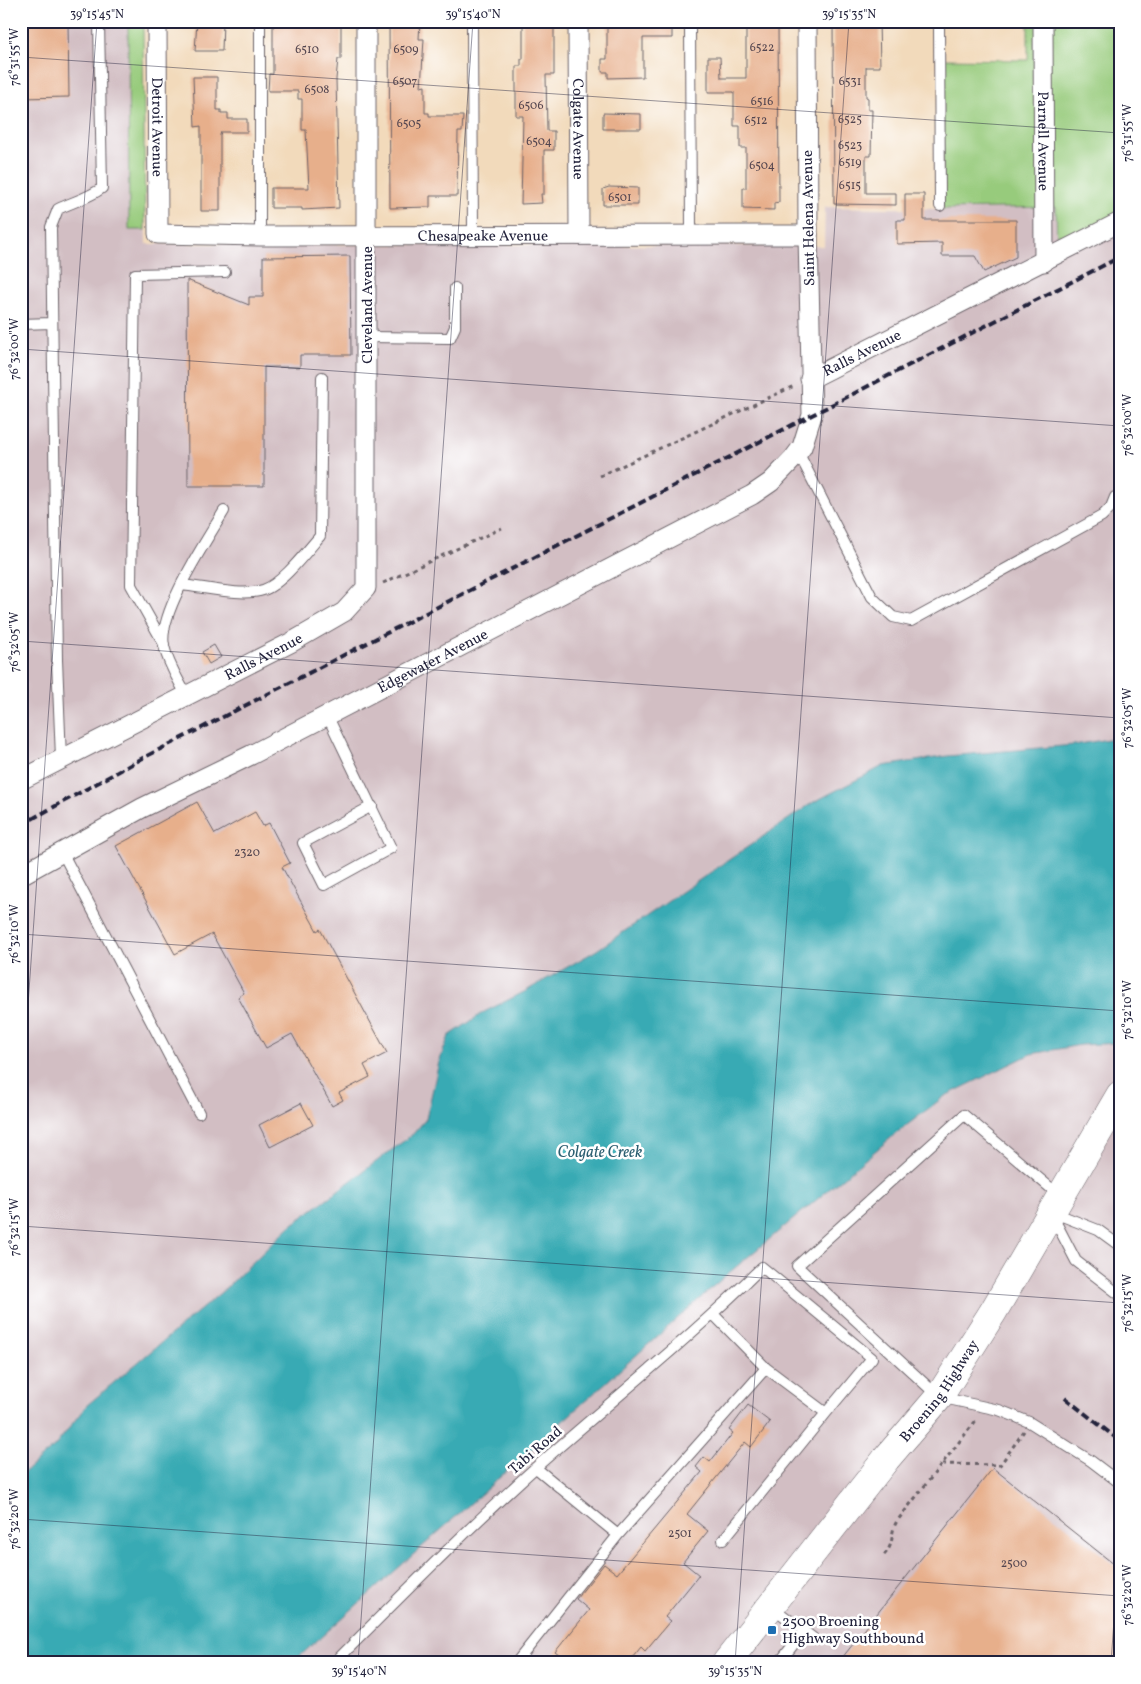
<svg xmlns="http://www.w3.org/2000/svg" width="1141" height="1684" viewBox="0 0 1141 1684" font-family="Vollkorn,serif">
<rect width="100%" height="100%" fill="#fff"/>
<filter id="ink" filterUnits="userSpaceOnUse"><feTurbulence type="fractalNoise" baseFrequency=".02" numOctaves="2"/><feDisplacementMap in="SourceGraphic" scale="10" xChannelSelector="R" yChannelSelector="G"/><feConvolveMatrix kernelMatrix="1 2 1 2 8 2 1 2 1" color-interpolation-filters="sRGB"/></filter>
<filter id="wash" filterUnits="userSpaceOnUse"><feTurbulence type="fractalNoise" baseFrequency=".0096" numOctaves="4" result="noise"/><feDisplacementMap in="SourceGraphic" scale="20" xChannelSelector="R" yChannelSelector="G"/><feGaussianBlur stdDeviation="1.12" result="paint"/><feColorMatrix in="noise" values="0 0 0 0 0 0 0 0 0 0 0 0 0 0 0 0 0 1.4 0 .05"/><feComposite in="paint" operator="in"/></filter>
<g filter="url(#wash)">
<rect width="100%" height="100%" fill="#f2dabb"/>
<path fill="#d2bec3" d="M21,21H143L146,244L824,246L825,207L942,209L1056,207L1057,244L1120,212V737L812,803L597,950L524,992L484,1012L434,1091L426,1119L413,1134L289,1227L225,1289L86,1406L55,1446L21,1475Z
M1120,1043V1663H292L724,1277L898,1132L945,1096L1030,1054L1080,1045Z"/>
<path fill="#97cb7b" stroke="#5c765b" d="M128,21H143L145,230H129Z
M1028,21H1120V212L1057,244L1056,207L943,209V59L1028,60Z"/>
<path fill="#39aab4" stroke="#2e6678" d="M1120,737V1043L1080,1045L1031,1054L945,1096L898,1132L724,1277L292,1663H21V1475L55,1446L86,1406L225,1289L289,1227L413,1134L426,1119L439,1062L449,1036L484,1012L524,992L597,950L812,803L883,766L948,756L1074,745Z"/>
<g id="blocks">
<path fill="#e7af8b" d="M21,21H68L69,97L21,98Z
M197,21H223L222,51H195Z
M273,21H341V59H338L336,79L339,208L302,210V208H271V188H309L306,130H302V99H298V91H268L269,74H273Z
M389,21H420L419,39H424L421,87L425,86V113H429V116H463L462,132H458L457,196H430V207L390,208Z
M523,21H554V75H546L547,131H554V150H544V194H541L542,203L521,204L523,116H516V66H521V59H523Z
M607,21H672V38H643V77L608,78V72H602V59H607Z
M746,21H778L779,202L774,203V210L743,209V188H746V148H740V126H734V92H708V57H720L721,78H746Z
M833,21H879L880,67H866V97L868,98V110H872L871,156H866V193H896V205L834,204Z
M193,77H217V110H221V113H228V119H247V132H221L220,135V211H201V126L195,127Z
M603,113L641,114V129H603Z
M609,187L638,188V205H603V189Z
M905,194H924V220H1016V257L984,272L975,256H942V243L897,244V220H905Z
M350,256L351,355H300V367H264V486H188L187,280L249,305V297H263V257Z
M214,645L221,657L209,664L202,652Z
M197,802L215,834L255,812L263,826L269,823L290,863L282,867L317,931L320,929L387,1053L364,1065L370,1077L339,1093L343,1100L332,1106L292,1034L266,1048L238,997L244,993L212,934L175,954L116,846Z
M301,1103L313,1125L270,1147L259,1125Z
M748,1405L770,1422L751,1447L745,1442L687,1514L708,1531L683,1562L699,1575L665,1617L670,1621L645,1651L641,1647L628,1663H569L555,1652L589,1610L576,1599L604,1564L617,1574L702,1472L696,1467L704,1457L710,1462L733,1433L729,1430Z
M993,1468L1120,1569V1663H838Z"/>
</g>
</g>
<g filter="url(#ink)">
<use href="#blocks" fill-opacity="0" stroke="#6b6268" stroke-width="1"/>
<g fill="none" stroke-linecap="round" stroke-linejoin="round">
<defs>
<path id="lane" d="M260,21V236
M472,21L473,235
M690,21L691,235
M939,21L940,206
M21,324L52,323
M367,337L450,338L455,327V288
M798,452L872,597L893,617L911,621L1102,516L1111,507L1115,497
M181,585C204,587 242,597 263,590C281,585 307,551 320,536L322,377
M164,644L131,585L135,274L225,272
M186,695C178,679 168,664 164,646C157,614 207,540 224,511
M327,715L391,848L324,885L303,843L372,806
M61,758L57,660L51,227L58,209C72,202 89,198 102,188L99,21
M62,852L199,1113
M1060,1196L964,1115L797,1266L939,1397L999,1410L1029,1422L1091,1461L1120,1483
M1052,1212L1098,1230L1120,1246
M1052,1215L1076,1261L1120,1295
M536,1468L618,1535L766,1368L714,1315
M723,1540L826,1413L766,1368
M772,1607L813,1638
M334,1663C400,1597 466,1530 535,1468C611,1401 690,1338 762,1267L872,1358L826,1413
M516,1663L618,1535
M779,1663L804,1631"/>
<g id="street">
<path id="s1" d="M157,21L158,234L260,236L808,235"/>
<path id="s2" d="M578,21L579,235"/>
<path id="s3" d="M1043,21L1044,262"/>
<path id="s4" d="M810,379L1120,222"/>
<path id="s5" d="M21,780L292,642L344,612L366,588V21"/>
<path id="s6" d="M21,875L142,808L251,755L752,495L771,482L793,459L802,447L812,415L808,235L807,21"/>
</g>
<g id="primary">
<path id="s7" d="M726,1663L886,1459L939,1397L993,1312L1120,1095"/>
</g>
</defs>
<use href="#lane" stroke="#6b6268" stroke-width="12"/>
<use href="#street" stroke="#6b6268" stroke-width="21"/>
<use href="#primary" stroke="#6b6268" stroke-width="29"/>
<path stroke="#6b6268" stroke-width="3" stroke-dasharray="4 4" stroke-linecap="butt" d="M600,476L794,386
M383,583L502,528
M942,1464L1000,1465L1024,1431
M884,1555C896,1542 889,1534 897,1521L978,1418"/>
<use href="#lane" stroke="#fff" stroke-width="10"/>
<use href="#street" stroke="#fff" stroke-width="19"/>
<use href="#primary" stroke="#fff" stroke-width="28"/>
<path stroke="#22223b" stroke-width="4" stroke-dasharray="8 4" stroke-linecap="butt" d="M21,825L141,759L1120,257
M1065,1398L1120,1441"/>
</g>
</g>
<path fill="none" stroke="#22223b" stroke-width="1" stroke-opacity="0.45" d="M21,57L1120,133M21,349L1120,426M21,641L1120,718M21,934L1120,1011M21,1105L97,21M21,1226L1120,1303M21,1519L1120,1596M358,1663L473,21M735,1663L849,21M1111,1663L1120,1534"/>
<rect fill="#1f6fb2" stroke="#fff" stroke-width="2" x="767" y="1625" width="10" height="10" rx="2.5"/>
<g text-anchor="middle" stroke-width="5" stroke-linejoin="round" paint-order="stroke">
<g font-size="12" fill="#53454f">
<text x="762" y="51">6522</text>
<text x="307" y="53">6510</text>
<text x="406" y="53">6509</text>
<text x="405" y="85">6507</text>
<text x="850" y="85">6531</text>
<text x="317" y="93">6508</text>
<text x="762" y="105">6516</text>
<text x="531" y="109">6506</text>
<text x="850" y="123">6525</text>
<text x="756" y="124">6512</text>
<text x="409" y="127">6505</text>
<text x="539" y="145">6504</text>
<text x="850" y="149">6523</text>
<text x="850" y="166">6519</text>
<text x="762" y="169">6504</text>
<text x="850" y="189">6515</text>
<text x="620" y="201">6501</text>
<text x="247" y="856">2320</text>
<text x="680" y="1537">2501</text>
<text x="1014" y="1567">2500</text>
</g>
<g font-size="15" fill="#22223b" stroke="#fff">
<text dy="5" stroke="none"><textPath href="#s1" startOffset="106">Detroit Avenue</textPath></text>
<text dy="5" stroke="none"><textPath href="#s2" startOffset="108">Colgate Avenue</textPath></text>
<text dy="5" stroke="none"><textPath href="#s3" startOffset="120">Parnell Avenue</textPath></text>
<text transform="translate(808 218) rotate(-91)" y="5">Saint Helena Avenue</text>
<text dy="5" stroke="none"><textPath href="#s1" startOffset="538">Chesapeake Avenue</textPath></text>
<text transform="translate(367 305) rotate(-90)" y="5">Cleveland Avenue</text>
<text dy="5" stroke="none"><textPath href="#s4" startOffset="58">Ralls Avenue</textPath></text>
<text dy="5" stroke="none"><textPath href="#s5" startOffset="272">Ralls Avenue</textPath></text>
<text dy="5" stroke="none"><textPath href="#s6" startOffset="464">Edgewater Avenue</textPath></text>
<text dy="5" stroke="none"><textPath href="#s7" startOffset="346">Broening Highway</textPath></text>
<text transform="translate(535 1450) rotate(-41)" y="5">Tabi Road</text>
</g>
<g font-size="15" fill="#22223b" stroke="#fff" text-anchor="start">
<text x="782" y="1626">2500 Broening<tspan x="782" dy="17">Highway Southbound</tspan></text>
</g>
<g font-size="16" font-style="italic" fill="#2c5f71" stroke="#fff">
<text x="600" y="1157">Colgate Creek</text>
</g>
</g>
<rect width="1141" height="1684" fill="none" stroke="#fff" stroke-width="55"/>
<rect x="28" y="28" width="1086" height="1628" fill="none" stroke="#22223b" stroke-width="2"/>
<g font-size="12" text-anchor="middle" fill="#22223b">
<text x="97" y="18">39°15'45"N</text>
<text x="473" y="18">39°15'40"N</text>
<text x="849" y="18">39°15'35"N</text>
<text transform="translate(14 57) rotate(-90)" y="4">76°31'55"W</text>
<text transform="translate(1127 133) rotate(-90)" y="4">76°31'55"W</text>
<text transform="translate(14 349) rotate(-90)" y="4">76°32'00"W</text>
<text transform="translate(1127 425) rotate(-90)" y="4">76°32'00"W</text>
<text transform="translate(14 642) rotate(-90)" y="4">76°32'05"W</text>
<text transform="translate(1127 718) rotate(-90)" y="4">76°32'05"W</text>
<text transform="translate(14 934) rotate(-90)" y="4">76°32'10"W</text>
<text transform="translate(1127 1010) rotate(-90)" y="4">76°32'10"W</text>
<text transform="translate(14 1227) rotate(-90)" y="4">76°32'15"W</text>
<text transform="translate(1127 1303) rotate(-90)" y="4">76°32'15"W</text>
<text transform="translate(14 1519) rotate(-90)" y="4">76°32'20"W</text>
<text transform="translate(1127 1595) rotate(-90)" y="4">76°32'20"W</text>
<text x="359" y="1675">39°15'40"N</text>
<text x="735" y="1675">39°15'35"N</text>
</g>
</svg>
